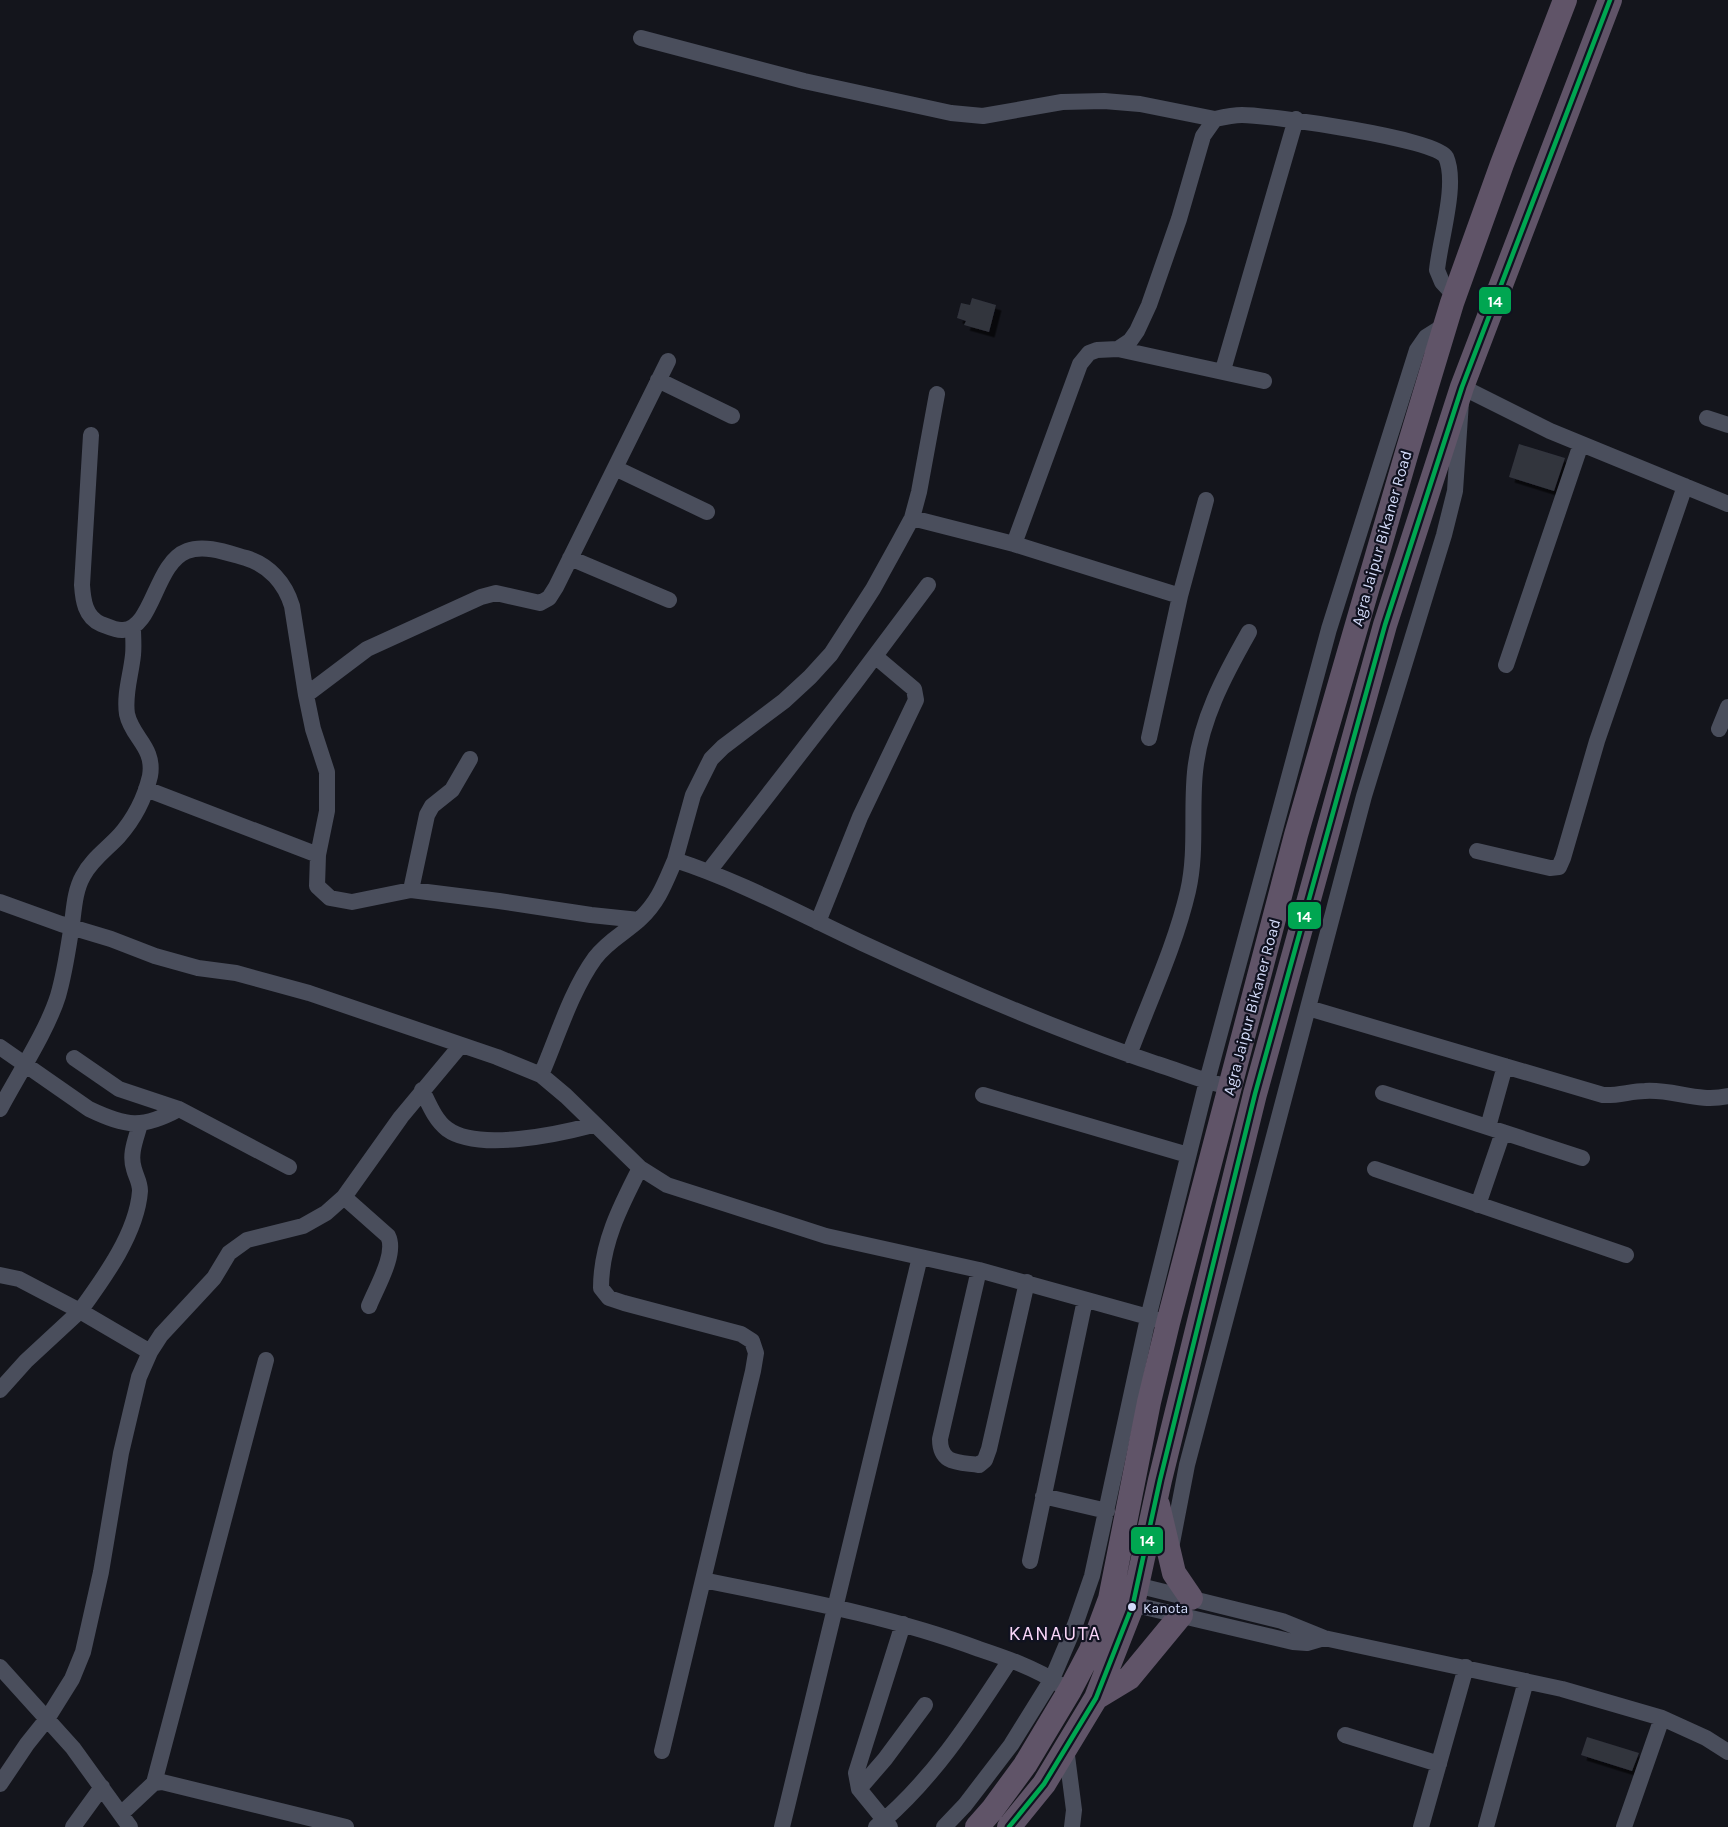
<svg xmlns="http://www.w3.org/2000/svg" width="1728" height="1827" viewBox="0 0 1728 1827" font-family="Karla,sans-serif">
<defs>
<filter id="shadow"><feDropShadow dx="5.5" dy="5.5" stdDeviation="0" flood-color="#0009"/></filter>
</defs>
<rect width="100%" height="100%" fill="#14151c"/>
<path fill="#32343e" filter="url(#shadow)" d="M972,298L996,305L989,332L964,325L966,321L957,318L961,303L970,305Z
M1519,444L1565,458L1554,491L1509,477Z
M1587,1737L1639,1753L1632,1771L1581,1755Z"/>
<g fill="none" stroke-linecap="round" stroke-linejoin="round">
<path stroke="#4a4e5c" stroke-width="16" d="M641,38L804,81L951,113L983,116L1062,102L1104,101L1140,104L1215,119
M1118,349L1264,381
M1223,370L1296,119
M658,380L732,416
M1707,418L1728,425
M91,435L82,585C83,600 85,617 101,624C107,626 116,631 123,630C153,629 155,563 187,551C205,544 228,553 246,558C269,565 285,583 292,606L306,695L313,729L327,772V811L318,855
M615,468L707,512
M912,518L1014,544L1180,596
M1014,544L1080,364L1089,353L1097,350L1118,349L1130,341L1137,331L1149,305L1179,219L1203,136L1215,119C1224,117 1234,115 1242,115C1269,115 1438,139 1446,157C1458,184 1440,239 1437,270L1442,282L1455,296
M570,558L669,600
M1506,665L1581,444
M306,695L367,649L481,597L496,593L540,603L549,598L556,587L668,361
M1719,729L1728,707
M1149,738L1180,596L1206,500
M146,789L318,855L317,886L330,898L352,902L411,890L499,901L591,915L639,920
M1477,851L1550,868L1559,867L1563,858L1597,741L1685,486
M675,860L693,795L711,759L723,747L784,701L810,677L831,654L873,589L899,542L912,518L919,492L937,394
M709,871L854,684L928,585
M411,890L427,815L432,806L452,790L470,759
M0,902L61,924L111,939L155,956L198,968L236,973L309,993L497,1057L541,1075L566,1096L640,1168L667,1185L826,1236L979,1270L1159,1320
M818,922L860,817L916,700L914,689L876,657
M1308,1008L1603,1095C1618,1096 1631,1091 1645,1091C1674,1089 1698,1103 1728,1096
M0,1047L89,1109C127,1127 142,1129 179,1109
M1129,1055C1149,1001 1175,947 1188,891C1197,852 1191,812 1195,772C1200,721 1224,676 1249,632
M74,1058L119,1089L179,1109L289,1167
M541,1075C557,1038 571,991 595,958C609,940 625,933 640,919C659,901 665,883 675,860C740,881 800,914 862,943C959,988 1056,1030 1157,1064C1177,1070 1197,1079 1218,1084
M422,1090C429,1104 435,1120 447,1129C478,1152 559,1134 593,1125
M1383,1093L1582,1158
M983,1095L1188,1155
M0,1109C18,1075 47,1031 58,996C65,972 68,949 72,924C74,908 75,890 83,876C91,860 107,849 119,836C134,819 145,797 150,776C155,747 132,738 127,714C124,694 131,675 133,655C134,646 133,637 133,628
M1488,1127L1505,1066
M640,1168C620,1207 601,1244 601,1288L609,1298L624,1303L741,1334L752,1341L756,1353L753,1371L662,1751
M1375,1169L1626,1255
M344,1197L388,1236C397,1254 376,1288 369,1306
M1478,1205L1503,1132
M979,1270L940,1439C940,1465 959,1462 979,1465L985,1460L989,1449L1027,1282
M0,1275L19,1279L80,1311C104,1278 137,1233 140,1191C140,1182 136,1177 134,1169C129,1154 136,1139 140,1124
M0,1390L26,1361L80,1311L150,1352
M1043,1496L1107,1511
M1171,1548L1187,1465L1364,796L1444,535L1455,491L1462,387L1550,431L1728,504
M1030,1561L1085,1300
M703,1580C796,1599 890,1616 979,1649C1006,1658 1035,1668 1059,1684
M1128,1583L1282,1621L1324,1638L1562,1689L1662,1718L1706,1738L1728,1752
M1123,1602L1293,1642L1307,1643L1324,1638
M0,1667L73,1748L130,1827
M1345,1735L1439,1764
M1066,1748L1074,1810L1072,1827
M154,1783L266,1360
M0,1784L27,1744L47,1719L72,1679L83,1652L101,1572L121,1453L139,1377L150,1352L161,1335L214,1278L229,1253L247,1240L303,1226L326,1213L344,1197L401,1117L461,1045
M859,1789L885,1759L925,1705
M122,1813L154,1783L162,1782L346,1827
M73,1827L102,1787
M782,1827L920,1257
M876,1827C932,1781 971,1720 1010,1660
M890,1827L859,1789L856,1773L903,1624
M944,1827L965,1805L1011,1745L1052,1679L1075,1625L1092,1576L1148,1318L1207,1081L1329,629L1417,350L1426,337L1445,325
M1421,1827L1466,1667
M1486,1827L1526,1681
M1624,1827L1662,1718"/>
<path stroke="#605468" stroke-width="24" d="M1158,1505L1174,1573L1191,1598
M1096,1698L1129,1678L1181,1615
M977,1827L992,1810L1025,1765L1070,1690L1091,1650L1110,1599L1149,1402L1168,1323L1296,835L1407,452L1452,303L1502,164L1565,0
M1009,1827L1044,1784L1096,1698L1133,1604L1160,1480L1255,1094L1385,625L1462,387L1610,0"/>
<defs>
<path id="bus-1" d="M1009,1827L1044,1784L1096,1698L1133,1604L1160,1480L1255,1094L1385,625L1462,387L1610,0"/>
</defs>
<use href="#bus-1" stroke="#101220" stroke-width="9"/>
<use href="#bus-1" stroke="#00a651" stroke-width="4.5"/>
</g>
<circle fill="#d4dcfa" stroke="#101220" stroke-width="2" cx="1132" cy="1607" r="5"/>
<g text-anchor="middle" stroke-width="4.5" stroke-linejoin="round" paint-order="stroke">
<g font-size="14" fill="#d4dcfa" stroke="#101220" text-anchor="start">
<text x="1143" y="1613">Kanota</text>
</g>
<g font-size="16" fill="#d4dcfa" stroke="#101220">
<text transform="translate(1381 538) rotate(-74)" y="6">Agra Jaipur Bikaner Road</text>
<text transform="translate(1251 1007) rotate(-75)" y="6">Agra Jaipur Bikaner Road</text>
</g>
<g font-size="20" letter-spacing="1.5" fill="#fad6f8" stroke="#101220">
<text x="1055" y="1640">KANAUTA</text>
</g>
</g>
<g stroke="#101220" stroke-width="2">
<rect x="1478" y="286" width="34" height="29" rx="6" fill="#00a651"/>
<rect x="1287" y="901" width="35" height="29" rx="6" fill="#00a651"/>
<rect x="1130" y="1526" width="34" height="29" rx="6" fill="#00a651"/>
</g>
<g font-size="16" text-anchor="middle" font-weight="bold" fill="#fff">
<text x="1495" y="307">14</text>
<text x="1304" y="922">14</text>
<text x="1147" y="1546">14</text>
</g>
</svg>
